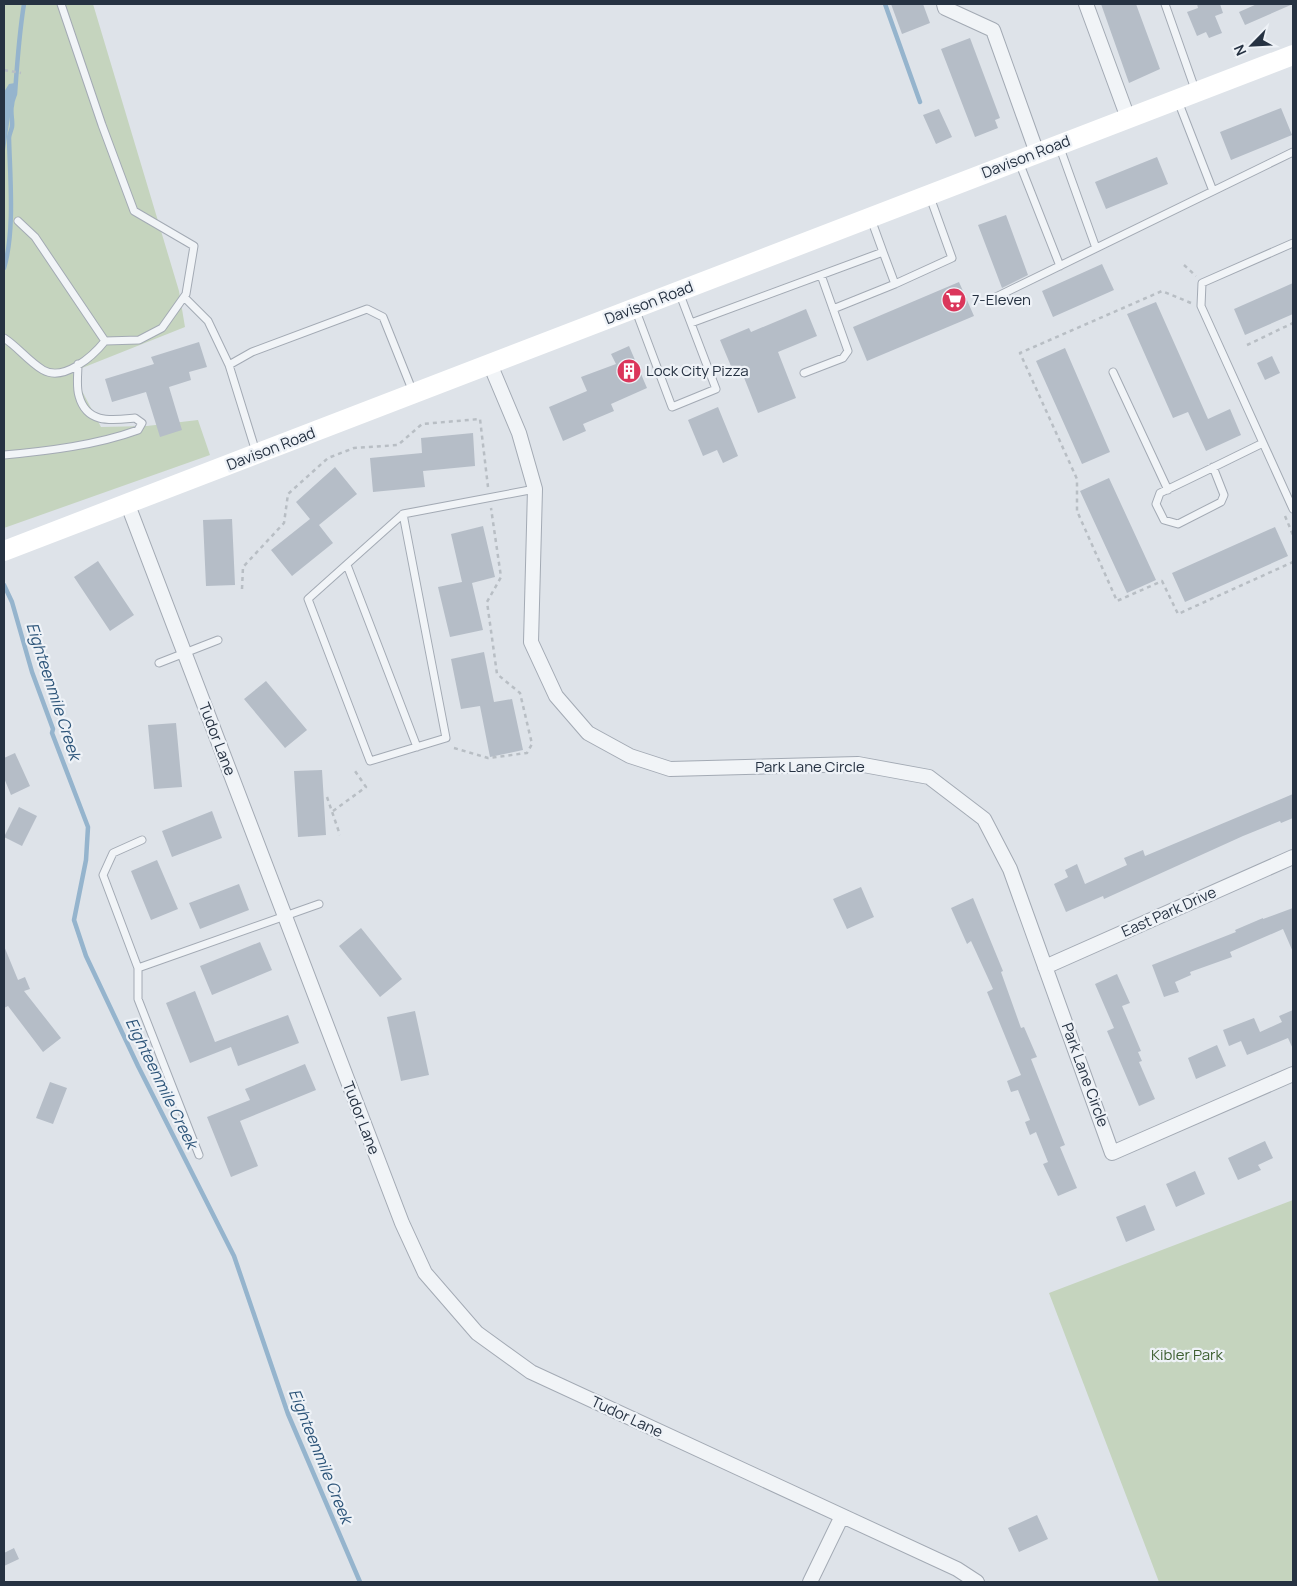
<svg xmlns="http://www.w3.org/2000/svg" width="1297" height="1586" viewBox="0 0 1297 1586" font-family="Manrope,sans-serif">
<rect width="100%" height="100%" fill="#dee3e9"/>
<path fill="#c5d4be" d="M4,4H93L179,291L185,327L72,372L101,427L147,426L198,420L210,455L4,528Z
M1293,1200V1582H1159L1049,1293Z"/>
<path fill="#95b4cd" d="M15,83L5,150L4,92L9,84Z"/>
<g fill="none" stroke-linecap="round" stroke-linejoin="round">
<path stroke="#95b4cd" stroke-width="4.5" d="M885,4L920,102
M4,268C15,232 10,177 9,138C9,135 11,131 12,127C13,120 10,112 12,105C12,101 14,97 15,94C17,65 19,34 24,4
M4,585L12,602L32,672L53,729L52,733L88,827L86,860L74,920L86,956L138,1066L234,1256L288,1414L360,1582"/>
</g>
<path fill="#b5bdc7" d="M891,4H923L930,23L902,34Z
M1101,4H1136L1160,69L1129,83Z
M1197,4H1220L1223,13L1215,16L1222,33L1209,38L1206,32L1197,36L1187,12L1198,8Z
M1257,4H1293L1245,25L1239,12Z
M970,38L1000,118L995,120L998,128L975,137L941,49Z
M1281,108L1292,135L1231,160L1220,132Z
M939,109L952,137L936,144L923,115Z
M1157,157L1168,184L1106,209L1095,182Z
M1006,215L1028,275L1002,288L978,225Z
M1102,264L1114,290L1053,317L1042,291Z
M959,282L974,316L867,361L853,327Z
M1293,283V314L1245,335L1234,309Z
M1156,302L1208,419L1230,409L1241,435L1206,451L1188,412L1173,418L1127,314Z
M806,309L817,336L778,352L796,398L758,413L743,375L736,378L720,340L749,328L751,332Z
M199,342L207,367L189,372L191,380L169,387L182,430L160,437L146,392L112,402L105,379L154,364L151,357Z
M629,346L647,388L611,404L614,411L583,424L586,431L563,441L549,407L587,391L581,377L616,364L611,354Z
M1065,348L1110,452L1082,464L1036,361Z
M1272,356L1280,373L1265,380L1257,363Z
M718,407L738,456L723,463L717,450L703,456L688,420Z
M473,433L475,466L423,471L425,487L373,492L370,458L422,453L421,438Z
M335,467L357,494L319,525L333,543L292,576L271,550L310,519L296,502Z
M1109,478L1156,580L1127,593L1080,491Z
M232,519L235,585L206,586L203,520Z
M483,526L495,577L472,583L483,630L450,637L438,587L462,582L451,534Z
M1275,527L1288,556L1185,602L1172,573Z
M98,561L134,615L110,631L74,577Z
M484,652L494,702L512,699L523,750L490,757L480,706L461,709L451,659Z
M266,681L307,730L285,748L244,699Z
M176,723L182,787L154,789L148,725Z
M15,753L30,786L11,795L4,778V758Z
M322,770L326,835L298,837L294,771Z
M1293,794V818L1281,823L1280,821L1243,836L1104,899L1103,896L1066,912L1054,884L1068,877L1065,870L1077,864L1085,884L1127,865L1124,858L1143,850L1145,856Z
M19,807L37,816L22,846L4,837Z
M212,811L222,838L172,857L162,831Z
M157,860L178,909L151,920L131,871Z
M239,884L249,910L200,929L189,903Z
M861,887L874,917L847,929L833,899Z
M973,898L1003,971L1001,972L1021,1028L1024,1027L1037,1057L1031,1059L1065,1145L1060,1147L1077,1188L1058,1196L1043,1164L1048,1162L1036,1132L1030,1135L1025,1122L1030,1120L1018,1090L1011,1092L1007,1081L1021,1075L987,992L993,989L971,941L967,944L951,908Z
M1293,908V952L1283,929L1230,952L1232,957L1190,972L1191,975L1175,982L1179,992L1164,997L1152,965L1236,932L1235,930L1263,918V919Z
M361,928L402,979L380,997L339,946Z
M260,942L272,970L212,995L200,966Z
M4,946L18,980L25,977L30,989L24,991L61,1038L43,1052L8,1006L4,1008Z
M1117,974L1130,1003L1122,1006L1141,1051L1138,1052L1142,1061L1139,1062L1155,1099L1139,1106L1107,1031L1114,1028L1095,984Z
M195,991L215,1042L288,1015L299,1043L238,1066L231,1047L190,1063L166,1003Z
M1293,1010V1049L1288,1038L1247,1055L1241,1041L1229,1046L1223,1030L1254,1018L1260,1032L1282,1022L1279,1016Z
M415,1011L429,1075L401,1081L387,1017Z
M1217,1045L1226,1066L1196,1079L1188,1058Z
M305,1064L316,1090L240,1121L258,1166L231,1177L207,1117L250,1100L245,1089Z
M50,1082L67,1088L53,1124L36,1118Z
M1265,1141L1273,1158L1258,1165L1261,1170L1238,1180L1228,1158Z
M1195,1171L1205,1194L1176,1207L1166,1184Z
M1145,1205L1155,1230L1126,1242L1116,1217Z
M1037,1515L1048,1539L1019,1552L1008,1528Z
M14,1548L19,1559L4,1566V1553Z"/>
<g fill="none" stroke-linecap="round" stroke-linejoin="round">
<defs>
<path id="lane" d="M61,4L102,125L134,211L194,246L186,294L162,328L139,340L105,341
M1165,4L1196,92
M1178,101L1213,191
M1060,148L1096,248
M1019,162L1060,266
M1293,243L1202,283L1201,306L1293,509
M883,252L895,284L952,258L930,197
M184,297L208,321L229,365
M996,297L1293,152
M833,309L895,284
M636,311L672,407L716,389L679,292
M691,323L883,252L871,219
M4,338C18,347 28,361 43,370C64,382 93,356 105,341L35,237L18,221
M1113,372L1168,490
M804,373L843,358L848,351L821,275
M256,452L229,365L252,352L367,309L383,317L413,392
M4,455C48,451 97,445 138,430L142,423L135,418C113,420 87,425 79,396C76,387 78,374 78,364
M1213,467L1224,495L1221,502L1178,524L1164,520L1156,504L1160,493C1194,477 1228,460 1263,443
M403,514L446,738L370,761L308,599L403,514L535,489
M347,565L417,747
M159,663L218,640
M138,968L103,875L113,853L142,840
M199,1155L138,999V968L319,904"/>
<path id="street" d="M944,4L945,8L993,30L1037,153
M1086,4L1128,118
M490,364L519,433L535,489L531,642L556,696L588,733L630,756L670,769L858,764L929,777L984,819L1010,869L1112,1153L1293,1074
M128,505L402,1223L425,1273L477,1333L531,1372L957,1569L977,1582
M1045,967L1293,857
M810,1582L842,1516"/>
</defs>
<use href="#lane" stroke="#a3aab4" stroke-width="9"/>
<use href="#street" stroke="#a3aab4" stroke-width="16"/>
<path stroke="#b8bec4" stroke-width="2.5" stroke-dasharray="4 4" stroke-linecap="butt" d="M4,70L21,73
M1184,265L1196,276
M1191,303L1162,291L1020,353L1077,479V511L1117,601L1162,581L1178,614L1293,562
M1247,345L1293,323
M1285,516L1293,535
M242,589L243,567L284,523L288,494L328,458L354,448L398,445L422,424L480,419L488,487
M454,748L488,758L527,753L532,744L520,693L497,674L487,602L501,577L491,508
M327,797L340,835
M333,811L366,787L355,771"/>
<use href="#lane" stroke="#f1f4f7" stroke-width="7"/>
<use href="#street" stroke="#f1f4f7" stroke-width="14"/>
<path stroke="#fff" stroke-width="20" d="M4,551L1293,55"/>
</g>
<defs>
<symbol id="supermarket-disc" viewBox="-11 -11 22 22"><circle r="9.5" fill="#db365b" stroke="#eef2f7"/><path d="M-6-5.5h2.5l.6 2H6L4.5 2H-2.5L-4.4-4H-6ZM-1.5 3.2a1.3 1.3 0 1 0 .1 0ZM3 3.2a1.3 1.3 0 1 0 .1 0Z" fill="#fff"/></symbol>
<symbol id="building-disc" viewBox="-11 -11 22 22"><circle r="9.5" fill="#db365b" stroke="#eef2f7"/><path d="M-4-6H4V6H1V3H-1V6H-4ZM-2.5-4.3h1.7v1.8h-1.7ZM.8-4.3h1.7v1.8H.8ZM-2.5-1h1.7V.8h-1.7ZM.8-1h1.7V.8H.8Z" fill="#fff"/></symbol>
</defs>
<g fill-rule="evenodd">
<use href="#supermarket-disc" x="940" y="286" width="28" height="28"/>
<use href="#building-disc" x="615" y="357" width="28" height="28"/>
</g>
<g text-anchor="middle" stroke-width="4.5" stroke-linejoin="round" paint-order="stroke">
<g font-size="15" fill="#263242" stroke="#eef2f7">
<text transform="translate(1026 157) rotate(-21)" y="5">Davison Road</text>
<text transform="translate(649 303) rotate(-21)" y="5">Davison Road</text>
<text transform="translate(271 449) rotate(-21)" y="5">Davison Road</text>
<text transform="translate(217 739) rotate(69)" y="5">Tudor Lane</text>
<text x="810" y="772">Park Lane Circle</text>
<text transform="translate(1169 912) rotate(-24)" y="5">East Park Drive</text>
<text transform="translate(1085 1075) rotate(70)" y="5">Park Lane Circle</text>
<text transform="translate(361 1118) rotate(69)" y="5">Tudor Lane</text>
<text transform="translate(627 1417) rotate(25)" y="5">Tudor Lane</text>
</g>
<g font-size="15" fill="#263242" stroke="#eef2f7" text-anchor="start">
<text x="972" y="305">7-Eleven</text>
<text x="646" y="376">Lock City Pizza</text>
</g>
<g font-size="15" fill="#3d5f31" stroke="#eef2f7">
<text x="1187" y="1360">Kibler Park</text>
</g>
<g font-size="16" font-style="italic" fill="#2c5479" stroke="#eef2f7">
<text transform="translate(54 691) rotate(72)" y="6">Eighteenmile Creek</text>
<text transform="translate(162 1083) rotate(64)" y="6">Eighteenmile Creek</text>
<text transform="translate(321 1456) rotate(68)" y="6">Eighteenmile Creek</text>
</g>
</g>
<rect width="1297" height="1586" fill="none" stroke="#263242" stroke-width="10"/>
<g transform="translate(1252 45) rotate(246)" stroke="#eef2f7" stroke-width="4" paint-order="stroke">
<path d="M0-4L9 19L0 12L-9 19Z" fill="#263242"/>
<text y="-8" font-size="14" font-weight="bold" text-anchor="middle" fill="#263242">N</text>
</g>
</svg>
